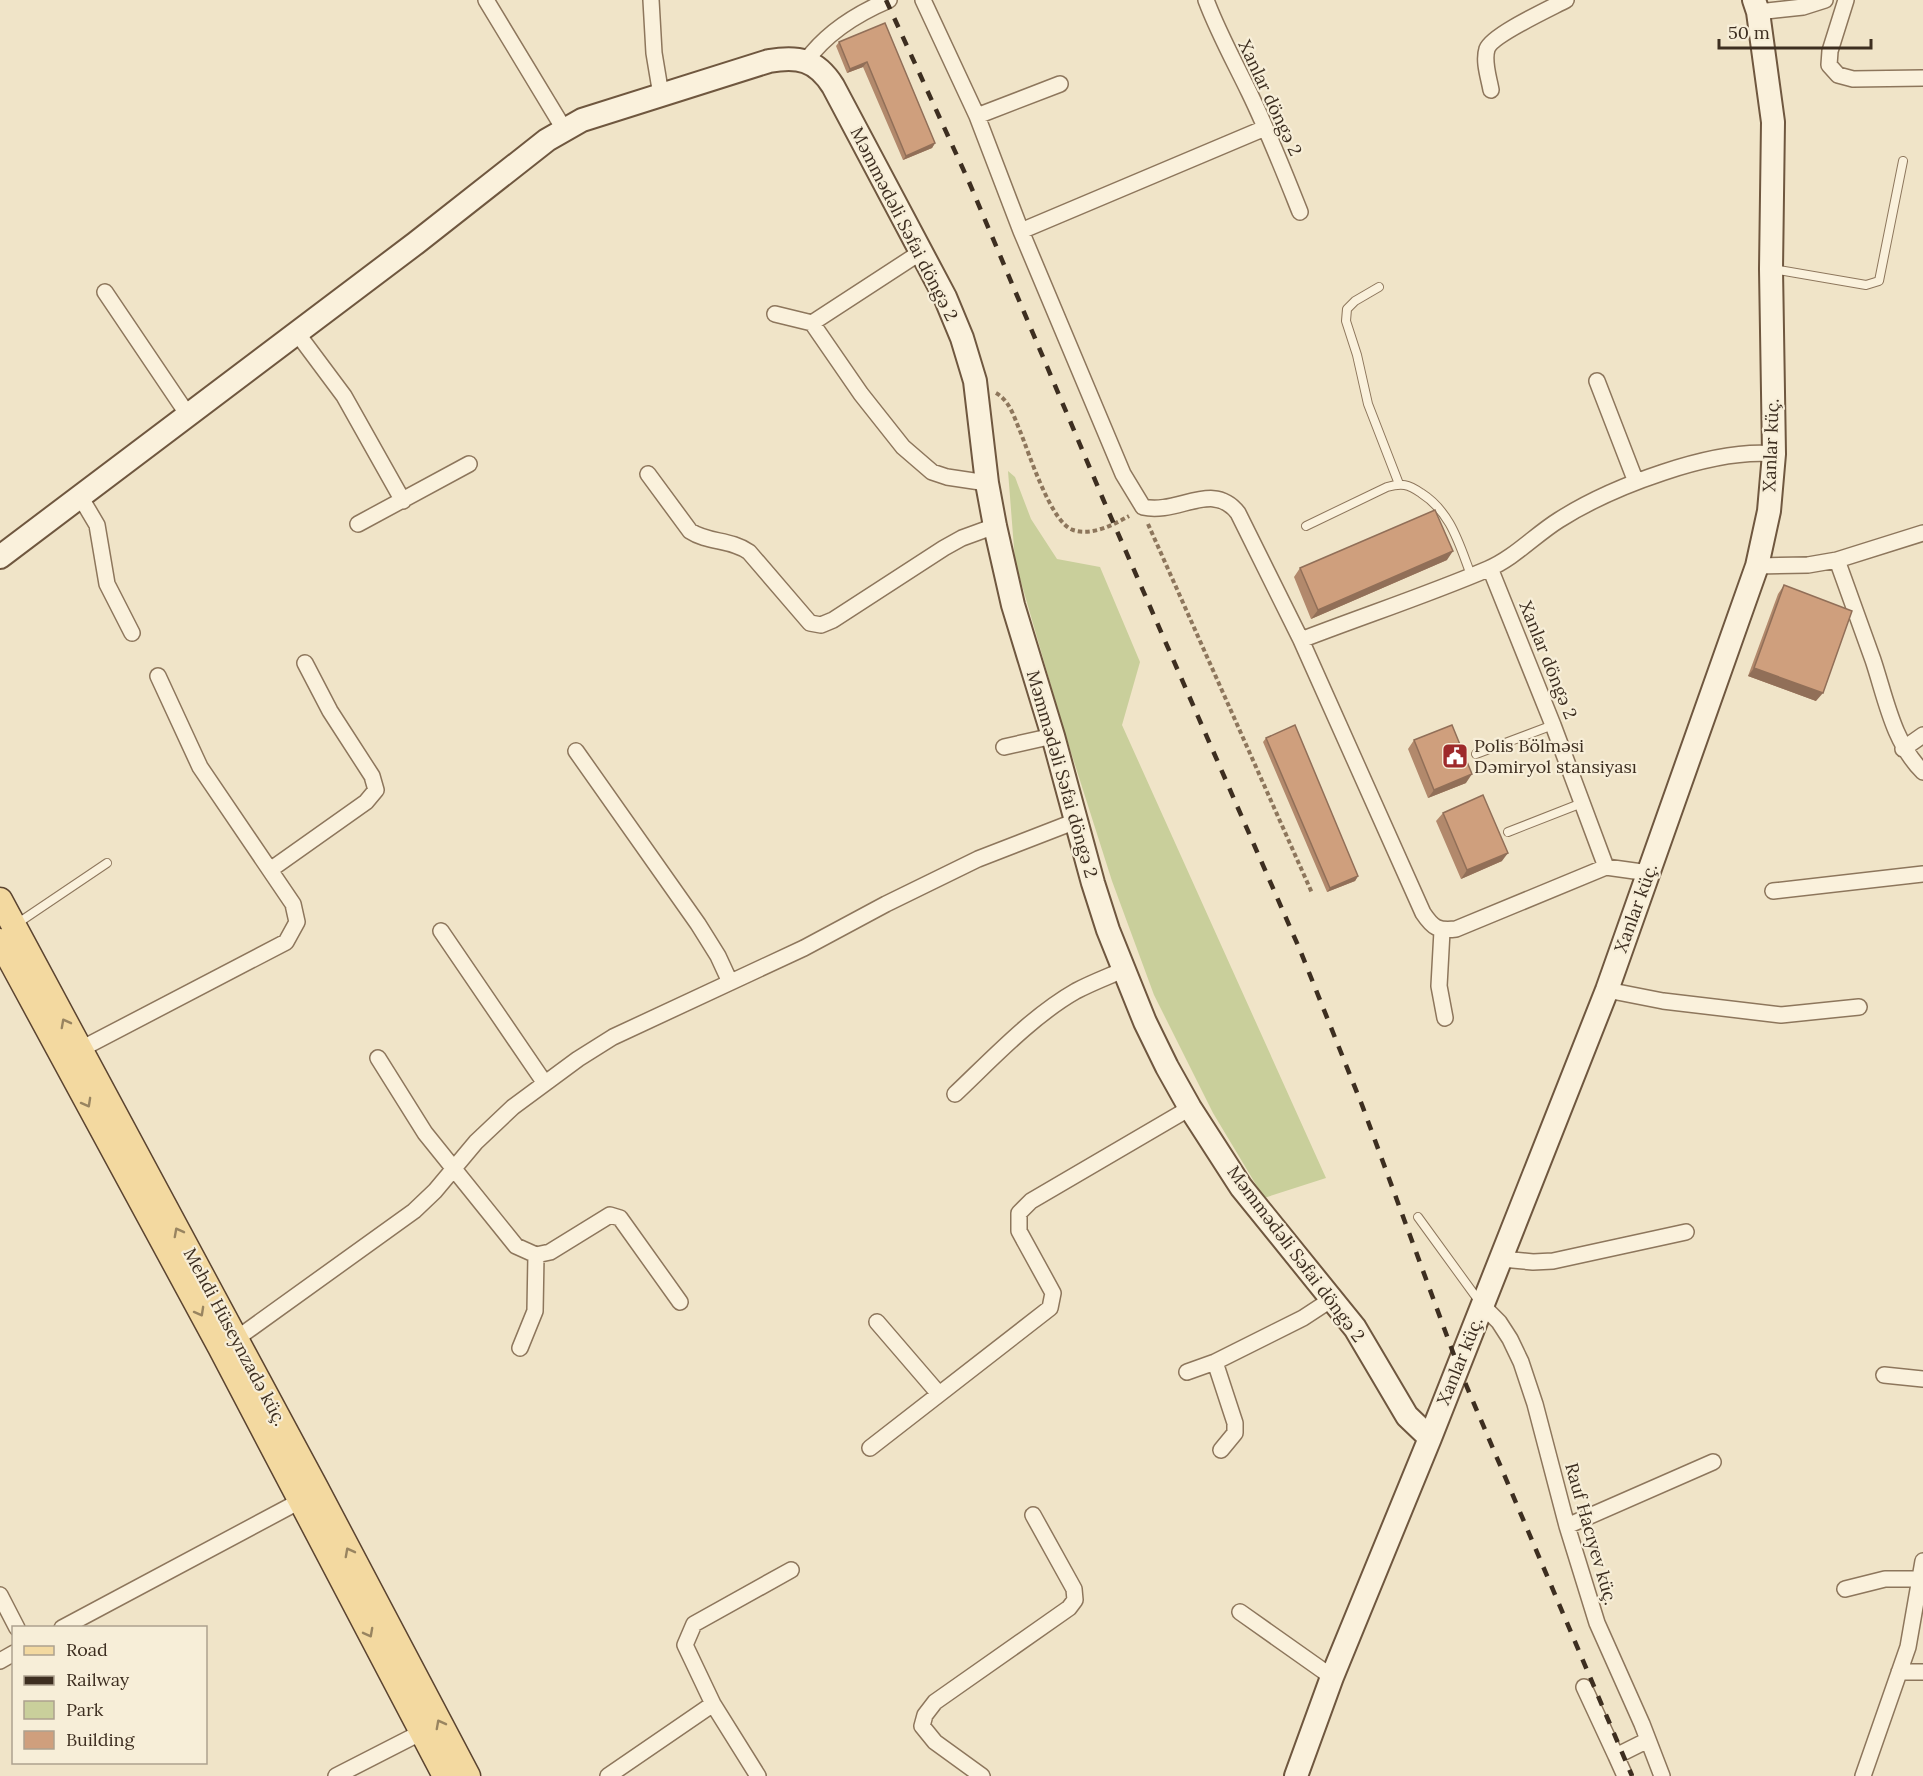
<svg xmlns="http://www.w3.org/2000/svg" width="1923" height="1776" viewBox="0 0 1923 1776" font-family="Lora,serif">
<rect width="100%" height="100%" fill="#f0e4c8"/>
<path fill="#c9cf9b" d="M1008,471L1015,477L1031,519L1057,559L1100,567L1140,662L1122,725L1326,1178L1264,1198L1213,1113L1154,995L1112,881L1062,724L1015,561Z"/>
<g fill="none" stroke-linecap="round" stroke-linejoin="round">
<defs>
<path id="lane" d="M1773,269L1866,285L1879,281L1903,161
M1379,287L1355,301L1347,309L1346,321L1357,355L1368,404L1399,484
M1306,526L1387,487C1402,483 1408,484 1421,493C1451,512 1459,544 1471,575
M1476,754L1553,725
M1508,832L1582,803
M15,925L107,863
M1418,1217L1479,1301"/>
<path id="street" d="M486,0L564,129
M651,0L654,53L661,95
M923,0L977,116L1021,231L1123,474L1143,507C1178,515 1213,480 1238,513L1301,640L1423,913C1433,928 1438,931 1456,929L1606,867L1649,873
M1206,0C1218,32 1234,61 1249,92C1268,131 1284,172 1300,212
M1846,0L1830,51L1829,65L1838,75L1853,79L1923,78
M1758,12L1803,7L1825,0
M806,61C827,32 856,14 889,0
M1491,90C1489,78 1483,62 1487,49C1492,35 1551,8 1566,0
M977,116L1060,84
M1021,231L1265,128
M921,252L812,323L861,394L903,447L932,472L947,477L987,483
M105,292L188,415
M775,314L812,323
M297,333L344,396L403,501
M1597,381L1636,482
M648,474L690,531C708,543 731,539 749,552L810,623L821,625L833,620L944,548L962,538L995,526
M81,498L97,525L107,584L132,633
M358,524L469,464
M1837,560C1849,593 1861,626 1873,660C1886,699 1893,742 1923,772
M1757,566L1808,565L1837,560L1923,533
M1490,568L1553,725L1606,867
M1301,640C1363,616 1427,595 1488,569C1514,558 1535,535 1559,520C1611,487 1713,448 1774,454
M1004,747L1053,736
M1903,749L1923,735
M576,751L698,924L718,956L730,982
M270,870L366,802L376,790L372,776L330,711L305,663
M1773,891L1923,874
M441,931L544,1082
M1442,931L1439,986L1445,1018
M1607,990L1663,1001L1781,1015L1859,1007
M79,1050L286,942L297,922L293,904L200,767L158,676
M378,1058L425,1133L516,1246L536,1255L550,1252L610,1215L620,1218L680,1302
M955,1094C992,1059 1032,1016 1076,991C1091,983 1107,977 1123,970
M1502,1259L1533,1262L1553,1261L1686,1232
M1483,1306L1499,1322L1510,1339L1521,1362L1535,1404L1567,1526L1597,1623L1642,1724L1662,1776
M877,1322L939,1394
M236,1339L414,1211L435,1191L476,1142L513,1107L578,1059L613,1037L804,948L886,904L978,859L1076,821
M520,1348L535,1311L536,1255
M1215,1362L1235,1423V1433L1221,1450
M1187,1372L1215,1362L1303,1318L1332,1299
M1884,1375L1923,1379
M870,1448L1050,1308L1053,1293L1019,1231V1213L1031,1201L1190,1108
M1567,1526L1713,1462
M1845,1589L1885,1579H1919
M0,1595L17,1628
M1240,1612L1332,1677
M62,1628L300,1501
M0,1661L14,1653
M1899,1672H1923
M1584,1687L1616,1756
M336,1776L422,1732
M608,1776L713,1704
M758,1776L713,1704L685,1645L694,1624L791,1570
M982,1776L935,1742L922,1726L925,1715L935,1702L1069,1608L1075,1600L1074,1589L1033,1515
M1625,1776L1616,1756L1648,1740
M1863,1776L1908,1647L1923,1561"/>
<path id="secondary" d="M0,557L416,243L547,140L582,120L769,61C798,56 816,59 833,86L945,297L962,338L975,381L987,483L995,526L1013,605L1053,736L1093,883L1108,930L1145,1022L1167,1067L1190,1108L1241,1187L1355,1328L1407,1416L1430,1438
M1296,1776L1332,1677L1430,1438L1607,990L1757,566L1769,511L1774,454L1771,269L1773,122L1758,12L1754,0"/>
<path id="primary" d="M0,900L315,1486L468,1776
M0,941L220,1347L445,1776"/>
</defs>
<use href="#lane" stroke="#8d765c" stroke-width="10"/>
<use href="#street" stroke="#8d765c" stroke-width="18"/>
<use href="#secondary" stroke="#6f573f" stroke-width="26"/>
<use href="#primary" stroke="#5b4430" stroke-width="27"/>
<path stroke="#8d765c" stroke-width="4" stroke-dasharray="4.5 3" stroke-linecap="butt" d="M996,393C1010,401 1014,417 1020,431C1029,453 1051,523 1073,530C1092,536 1113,525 1129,516
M1148,524L1312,893"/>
<use href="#lane" stroke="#faf1dc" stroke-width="8"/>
<use href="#street" stroke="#faf1dc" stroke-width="15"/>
<use href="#secondary" stroke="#faf1dc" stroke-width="22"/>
<use href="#primary" stroke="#f3d9a0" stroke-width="24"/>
<path stroke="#3d2e20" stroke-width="4.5" stroke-dasharray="10 10" stroke-linecap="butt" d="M886,0L969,182L1103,499L1300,950L1362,1105L1458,1366L1632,1776"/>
</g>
<path fill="#b2896c" d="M885,23L935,143L932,148L903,160L863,67L847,73L836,46L839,42Z
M1447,560L1311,619L1294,577L1300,568Z
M1784,585L1816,701L1748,676L1778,594Z
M1266,738L1358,876L1355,881L1327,892L1263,742Z
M1414,740L1466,783L1428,798L1408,749Z
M1443,813L1502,861L1461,879L1436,821Z"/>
<path fill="#916f58" d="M867,62L863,67L847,73L850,69Z
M935,143L932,148L903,160L906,156Z
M1453,551L1447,560L1311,619L1318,610Z
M1754,668L1823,693L1816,701L1748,676Z
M1472,774L1466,783L1428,798L1434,790Z
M1508,853L1502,861L1461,879L1467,870Z
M1358,876L1355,881L1327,892L1330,888Z"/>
<path fill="#cf9f7d" stroke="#916f58" stroke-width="1.5" d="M885,23L935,143L906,156L867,62L850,69L839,42Z
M1435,510L1453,551L1318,610L1300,568Z
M1784,585L1852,611L1823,693L1754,668Z
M1295,725L1358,876L1330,888L1266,738Z
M1452,725L1472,774L1434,790L1414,740Z
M1483,795L1508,853L1467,870L1443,813Z"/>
<defs><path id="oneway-chevron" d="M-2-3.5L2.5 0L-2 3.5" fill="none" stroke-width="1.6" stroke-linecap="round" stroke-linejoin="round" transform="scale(1.5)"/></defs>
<g stroke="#988460">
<use href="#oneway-chevron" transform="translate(65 1023) rotate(-118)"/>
<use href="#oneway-chevron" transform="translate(87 1103) rotate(61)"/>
<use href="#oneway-chevron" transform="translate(178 1232) rotate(-118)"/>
<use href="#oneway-chevron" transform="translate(200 1312) rotate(61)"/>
<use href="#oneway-chevron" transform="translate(349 1552) rotate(-118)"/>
<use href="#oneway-chevron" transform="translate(369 1633) rotate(62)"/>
<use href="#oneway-chevron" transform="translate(440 1724) rotate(-118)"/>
</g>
<defs>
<symbol id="civic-square" viewBox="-11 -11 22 22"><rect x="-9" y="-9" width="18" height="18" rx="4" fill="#9e2a2b" stroke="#f7eed8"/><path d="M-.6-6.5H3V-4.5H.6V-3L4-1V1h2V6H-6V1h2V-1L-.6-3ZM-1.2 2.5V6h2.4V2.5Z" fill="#fff"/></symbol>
</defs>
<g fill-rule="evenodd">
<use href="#civic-square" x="1440" y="741" width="30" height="30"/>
</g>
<g text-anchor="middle" stroke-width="4.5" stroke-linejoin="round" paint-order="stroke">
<g font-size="18" fill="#3d2e20" stroke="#f7eed8">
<text transform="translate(1270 98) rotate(65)" y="6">Xanlar döngə 2</text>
<text transform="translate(904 224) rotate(63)" y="6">Məmmədəli Səfai döngə 2</text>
<text transform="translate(1771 445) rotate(-88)" y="6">Xanlar küç.</text>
<text transform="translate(1548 660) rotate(68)" y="6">Xanlar döngə 2</text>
<text transform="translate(1062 774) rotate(74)" y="6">Məmmədəli Səfai döngə 2</text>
<text transform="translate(1636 908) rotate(-70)" y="6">Xanlar küç.</text>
<text transform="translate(1296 1254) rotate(53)" y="6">Məmmədəli Səfai döngə 2</text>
<text transform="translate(235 1337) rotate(62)" y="6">Mehdi Hüseynzadə küç.</text>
<text transform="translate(1460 1361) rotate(-68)" y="6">Xanlar küç.</text>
<text transform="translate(1591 1534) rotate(74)" y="6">Rauf Hacıyev küç.</text>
</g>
<g font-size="18" fill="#3d2e20" stroke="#f7eed8" text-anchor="start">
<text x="1474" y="752">Polis Bölməsi<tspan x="1474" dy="21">Dəmiryol stansiyası</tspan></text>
</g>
</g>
<rect x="12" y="1626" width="195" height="138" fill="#f7eed8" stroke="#ada18e" stroke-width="1.5"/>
<rect x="24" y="1646" width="30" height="9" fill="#f3d9a0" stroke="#ada18e" stroke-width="1.5"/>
<text x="66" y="1656" font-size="18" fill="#3d2e20">Road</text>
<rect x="24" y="1676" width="30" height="9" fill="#3d2e20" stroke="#ada18e" stroke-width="1.5"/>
<text x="66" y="1686" font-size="18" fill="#3d2e20">Railway</text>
<rect x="24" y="1701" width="30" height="18" fill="#c9cf9b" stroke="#ada18e" stroke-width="1.5"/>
<text x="66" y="1716" font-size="18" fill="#3d2e20">Park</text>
<rect x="24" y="1731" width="30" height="18" fill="#cf9f7d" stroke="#ada18e" stroke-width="1.5"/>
<text x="66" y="1746" font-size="18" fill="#3d2e20">Building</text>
<path d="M1719 39v9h152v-9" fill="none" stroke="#3d2e20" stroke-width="3"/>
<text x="1728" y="39" font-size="18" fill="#3d2e20" stroke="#f7eed8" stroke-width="4.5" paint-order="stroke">50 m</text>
</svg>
